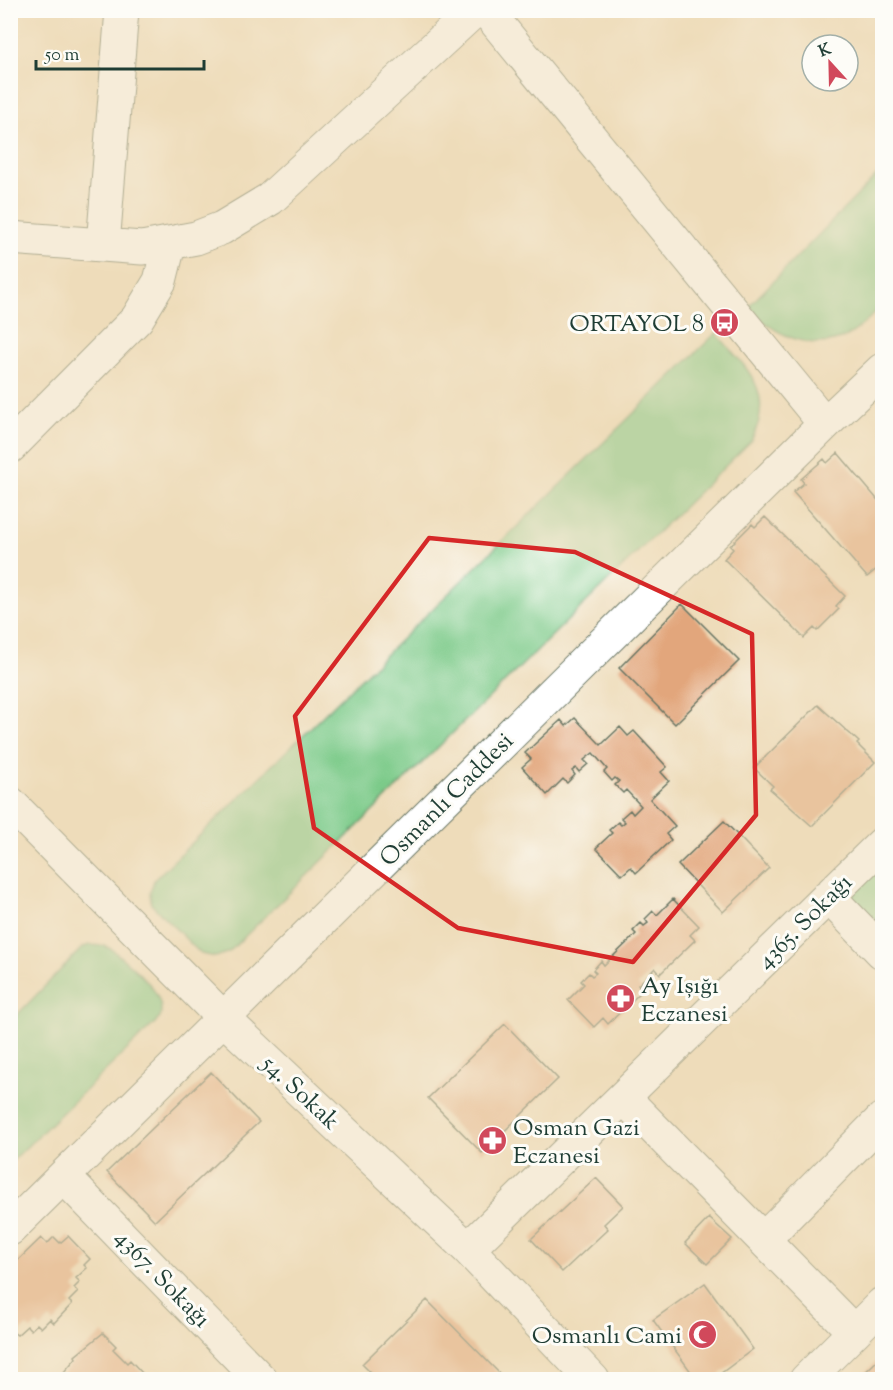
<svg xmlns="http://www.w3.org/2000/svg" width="893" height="1390" viewBox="0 0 893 1390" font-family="'Sorts Mill Goudy',serif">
<rect width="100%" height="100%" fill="#fdfcf7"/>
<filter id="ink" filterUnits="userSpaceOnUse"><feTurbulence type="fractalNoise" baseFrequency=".0167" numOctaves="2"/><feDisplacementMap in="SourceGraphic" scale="12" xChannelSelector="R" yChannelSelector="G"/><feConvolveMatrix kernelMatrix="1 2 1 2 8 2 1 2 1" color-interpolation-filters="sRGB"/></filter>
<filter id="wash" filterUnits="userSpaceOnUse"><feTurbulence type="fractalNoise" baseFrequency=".008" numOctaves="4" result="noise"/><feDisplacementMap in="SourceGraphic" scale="24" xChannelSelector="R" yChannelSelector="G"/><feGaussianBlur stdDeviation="1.35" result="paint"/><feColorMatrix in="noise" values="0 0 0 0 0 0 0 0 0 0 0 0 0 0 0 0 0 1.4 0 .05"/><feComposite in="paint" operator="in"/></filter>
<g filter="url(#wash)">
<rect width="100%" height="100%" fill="#eedcba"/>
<path fill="#7cca89" stroke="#4e845e" stroke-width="1.5" d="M882,170V306C871,316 861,329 847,336C812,354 771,334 749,306Z
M716,333C746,368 777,392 751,441L229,952L216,957L201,954L151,904L150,893L154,880Z
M882,837V932L836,883Z
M89,945L105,946L113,950C130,967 168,991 160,1018L11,1162V1021L82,948Z"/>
<g id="blocks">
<path fill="#e2a67b" d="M838,453L882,505V570L881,571L878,568L867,577L793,492L804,483L801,479L824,459L827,463Z
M765,517L845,596L836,606L839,609L817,631L814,628L804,638L724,559L733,549L730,546L752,524L755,527Z
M682,604L739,661L675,724L619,668Z
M818,705L859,742L857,744L875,762L812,826L770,789L773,786L754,768Z
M575,718L601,745L620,727L628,736L634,731L667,767L661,772L669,781L650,799L675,826L666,834L671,840L636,873L631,867L622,875L596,848L612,833L609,830L618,822L621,825L625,822L621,818L630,810L633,814L641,806L626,790L623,793L615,785L619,781L615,778L612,781L604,772L607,769L593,753L584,760L588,764L579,772L576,768L572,771L575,775L567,783L563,779L547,795L522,767L531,759L525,753L561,720L566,726Z
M724,821L769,868L723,912L678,865Z
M673,899L699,926L690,935L695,940L660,974L655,968L638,985L643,990L608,1024L603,1018L594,1027L568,1000L584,984L581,981L589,973L592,976L596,973L593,970L601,961L604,965L636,934L633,931L641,923L644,926L648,923L645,919L653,911L657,915Z
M505,1024L558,1079L482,1153L428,1098Z
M211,1072L259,1122L155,1221L107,1172Z
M596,1178L623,1206L604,1224L608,1229L562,1272L531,1239Z
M709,1218L732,1239L707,1264L685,1243Z
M68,1236L90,1259L84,1265L87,1268L76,1278L80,1282L74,1288L78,1292L69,1301L72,1304L54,1323L50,1319L41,1328L37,1324L31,1330L27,1326L17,1335L14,1333L10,1336V1268L41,1238L47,1244L54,1237L60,1243Z
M705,1283L753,1349L712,1380H697L653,1320Z
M427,1300L506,1380H378L362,1364Z
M103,1333L116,1346L113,1349L127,1363L130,1360L143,1374L137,1380H57L76,1358L75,1356Z
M882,1356V1380H857Z"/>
</g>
</g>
<g filter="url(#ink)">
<use href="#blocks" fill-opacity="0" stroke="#677563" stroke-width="1.5"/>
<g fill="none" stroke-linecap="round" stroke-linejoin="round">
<defs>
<path id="minor" d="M486,10L825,424
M10,238L142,248L196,238L222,228L270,199L475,10
M103,245L122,10
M10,447L137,319L160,281L169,245
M10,803L225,1020L468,1249L593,1380
M828,896L882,952
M624,1098L854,1332
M64,1177L261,1380
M10,1229L825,424L882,370
M764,1239L882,1119
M468,1249L882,844
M806,1380L882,1304"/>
</defs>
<use href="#minor" stroke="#677563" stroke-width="35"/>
<use href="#minor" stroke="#fff" stroke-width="33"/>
</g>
</g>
<path d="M0 0H893V1390H0ZM429,538L575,552L752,634L756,815L633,962L458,928L314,828L295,716Z" fill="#eedcba" fill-opacity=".55" fill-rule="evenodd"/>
<path fill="none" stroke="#d62828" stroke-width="4.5" stroke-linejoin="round" d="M429,538L575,552L752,634L756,815L633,962L458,928L314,828L295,716Z"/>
<defs>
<symbol id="bus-disc" viewBox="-11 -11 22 22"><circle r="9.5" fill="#d1495b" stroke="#fdfcf7"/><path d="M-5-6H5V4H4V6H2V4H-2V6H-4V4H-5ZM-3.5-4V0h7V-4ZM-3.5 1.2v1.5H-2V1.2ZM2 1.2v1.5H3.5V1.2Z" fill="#fff"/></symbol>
<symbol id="pharmacy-disc" viewBox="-11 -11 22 22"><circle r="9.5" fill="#d1495b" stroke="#fdfcf7"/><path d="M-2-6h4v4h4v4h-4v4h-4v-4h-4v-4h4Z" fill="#fff"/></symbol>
<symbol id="mosque-disc" viewBox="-11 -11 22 22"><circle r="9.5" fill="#d1495b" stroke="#fdfcf7"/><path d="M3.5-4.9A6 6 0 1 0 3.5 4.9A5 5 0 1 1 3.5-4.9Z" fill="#fff"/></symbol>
</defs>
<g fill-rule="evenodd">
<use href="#bus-disc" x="708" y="306" width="33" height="33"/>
<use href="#pharmacy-disc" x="604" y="982" width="33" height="33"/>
<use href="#pharmacy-disc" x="476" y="1124" width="33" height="33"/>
<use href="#mosque-disc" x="686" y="1318" width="33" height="33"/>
</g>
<g text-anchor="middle" stroke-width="6" stroke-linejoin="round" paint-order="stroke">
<g font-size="24" fill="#1f3d34" stroke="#fdfcf7" text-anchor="end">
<text x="704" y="331">ORTAYOL 8</text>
<text x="641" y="993" text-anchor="start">Ay Işığı<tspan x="641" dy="28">Eczanesi</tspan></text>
<text x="513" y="1135" text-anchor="start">Osman Gazi<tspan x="513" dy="28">Eczanesi</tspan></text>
<text x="682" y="1343">Osmanlı Cami</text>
</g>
<g font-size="24" fill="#1f3d34" stroke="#fdfcf7">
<text transform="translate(446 799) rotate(-45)" y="8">Osmanlı Caddesi</text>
<text transform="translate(804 921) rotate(-45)" y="8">4365. Sokağı</text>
<text transform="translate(301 1092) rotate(43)" y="8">54. Sokak</text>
<text transform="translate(163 1278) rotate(46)" y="8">4367. Sokağı</text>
</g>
</g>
<rect width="893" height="1390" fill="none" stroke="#fdfcf7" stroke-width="36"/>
<g transform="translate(830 63) rotate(338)"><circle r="28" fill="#fdfcf7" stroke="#a4b0a9" stroke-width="1.5"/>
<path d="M0-4.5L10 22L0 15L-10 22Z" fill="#d1495b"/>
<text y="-9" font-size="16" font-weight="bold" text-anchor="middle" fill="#1f3d34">K</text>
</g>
<path d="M36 60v9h168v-9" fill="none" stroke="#1f3d34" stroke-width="3"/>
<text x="45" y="60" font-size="18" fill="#1f3d34" stroke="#fdfcf7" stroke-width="4.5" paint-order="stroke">50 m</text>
</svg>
